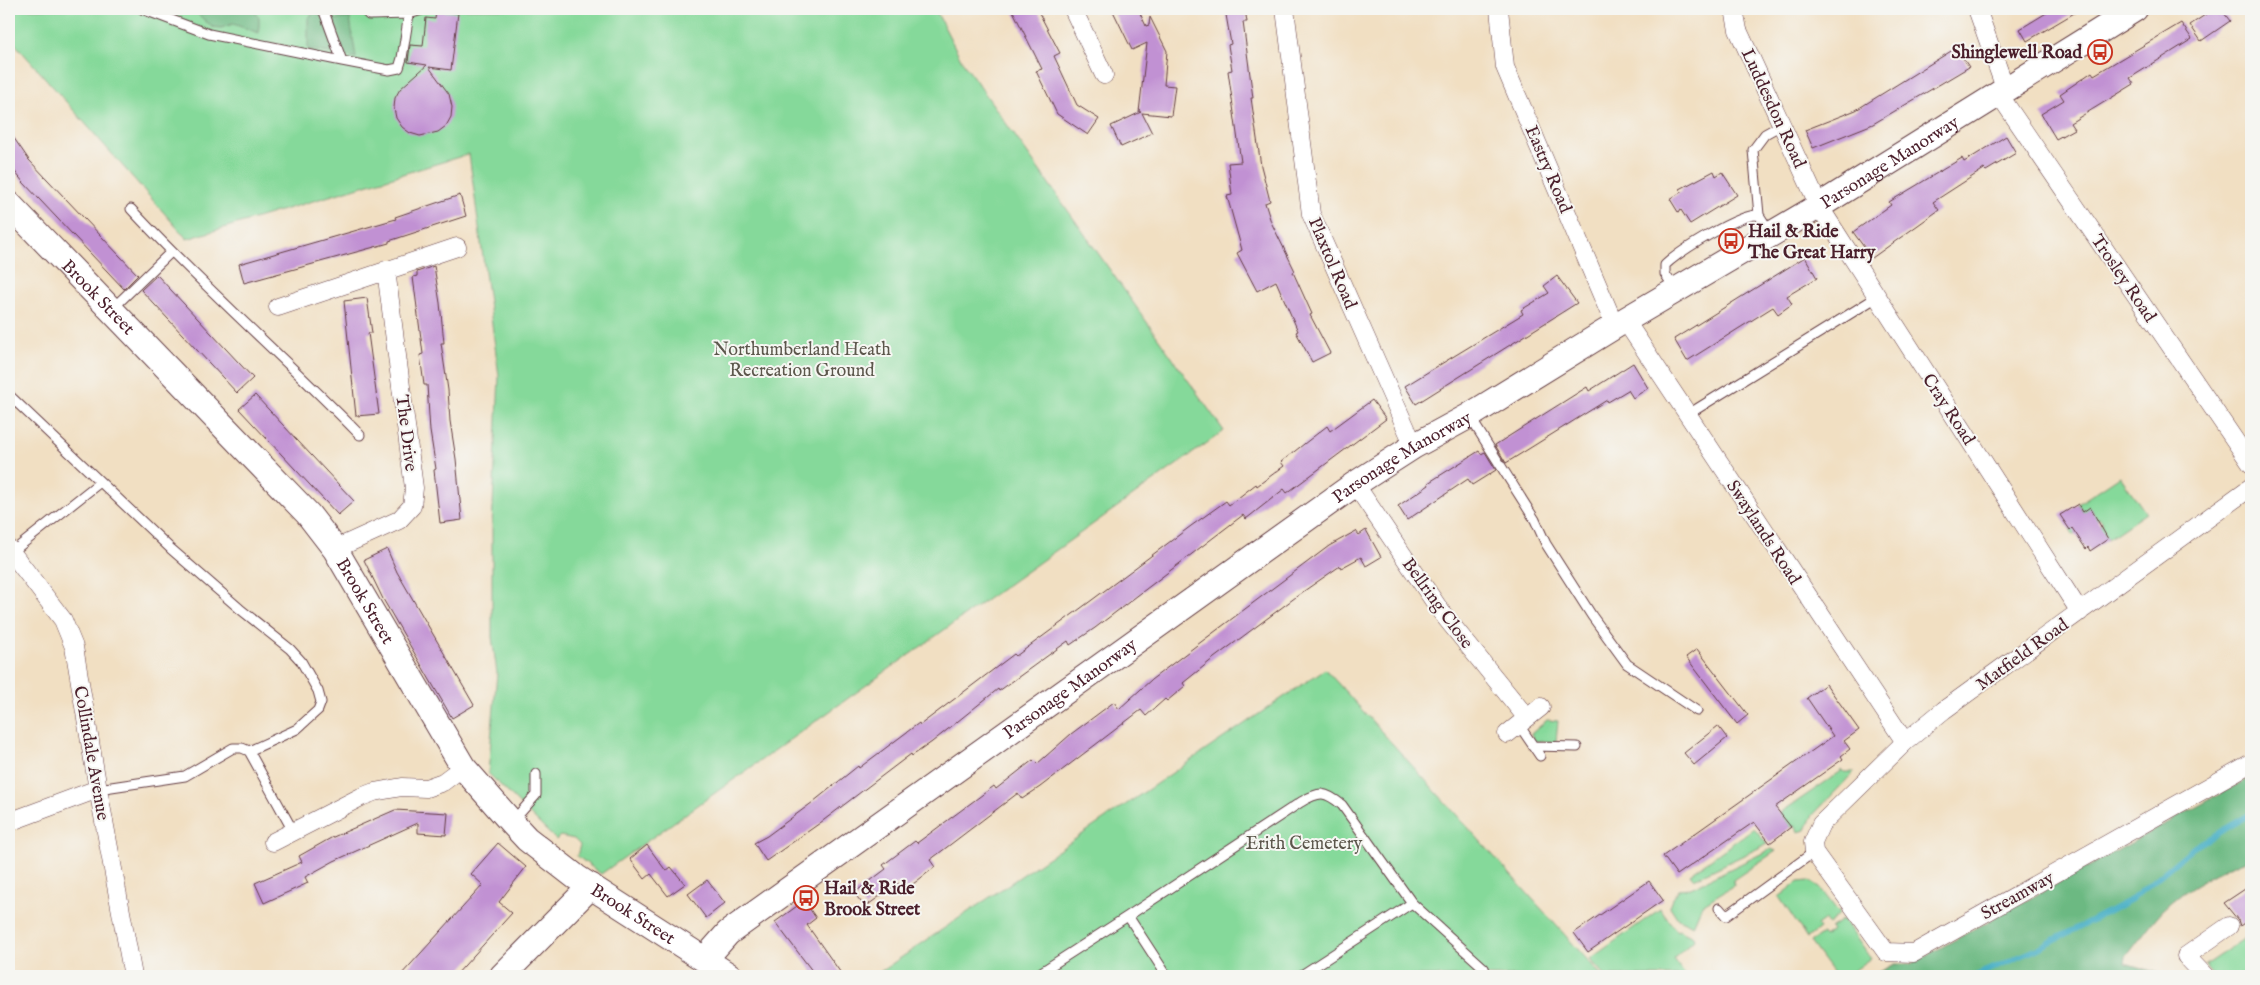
<svg xmlns="http://www.w3.org/2000/svg" width="2260" height="985" viewBox="0 0 2260 985" font-family="'IM FELL English',serif">
<rect width="100%" height="100%" fill="#f6f6f2"/>
<filter id="ink" filterUnits="userSpaceOnUse"><feTurbulence type="fractalNoise" baseFrequency=".02" numOctaves="2"/><feDisplacementMap in="SourceGraphic" scale="10" xChannelSelector="R" yChannelSelector="G"/><feConvolveMatrix kernelMatrix="1 2 1 2 8 2 1 2 1" color-interpolation-filters="sRGB"/></filter>
<filter id="wash" filterUnits="userSpaceOnUse"><feTurbulence type="fractalNoise" baseFrequency=".0096" numOctaves="4" result="noise"/><feDisplacementMap in="SourceGraphic" scale="20" xChannelSelector="R" yChannelSelector="G"/><feGaussianBlur stdDeviation="1.12" result="paint"/><feColorMatrix in="noise" values="0 0 0 0 0 0 0 0 0 0 0 0 0 0 0 0 0 1.4 0 .05"/><feComposite in="paint" operator="in"/></filter>
<g filter="url(#wash)">
<rect width="100%" height="100%" fill="#f1dfc2"/>
<path fill="#85d99a" stroke="#687c62" d="M9,9H935L962,61L1224,431L601,874L577,856L580,845L574,839L560,836L556,840L488,773L497,673L492,637V527L499,376L469,154L187,239L9,37Z
M2120,476L2146,513L2108,539L2099,525L2103,523L2100,518L2073,535L2070,530L2094,513L2090,508L2083,512L2078,504Z
M1325,669L1602,976H874Z
M1547,720L1558,721L1556,742L1535,741L1531,734Z
M1843,770L1845,772H1854L1812,816L1806,830L1798,832L1796,826L1791,827L1780,813Z
M1754,828L1767,844L1694,879L1690,874Z
M1771,849L1776,851L1733,880L1734,885L1702,905L1693,926L1678,919L1669,905L1679,889L1691,888Z
M1809,881L1820,888L1840,914L1828,924L1825,920L1817,926L1819,929L1807,938L1779,897L1798,882Z
M1660,909L1677,931L1679,930L1693,937L1694,940L1673,959L1686,976H1605L1590,959Z
M1843,919L1871,959L1846,976H1835L1810,942L1822,934L1824,937L1832,931L1830,928Z
M2251,930V976H2215L2205,965L2242,940Z"/>
<path fill="#6cb982" stroke="#5b6c56" d="M192,9H253L259,18V33L233,24L221,28L212,27Z
M315,12L330,20L350,18L356,58L308,49V18Z
M2251,777V858C2219,870 2187,886 2162,911C2149,925 2138,942 2126,957L2125,963L2169,976H1870L1895,964H1911Z"/>
<g fill="none" stroke-linecap="round" stroke-linejoin="round">
<path stroke="#46afc5" stroke-width="5.5" d="M1975,976L2035,950L2132,899L2194,847L2251,814"/>
</g>
<g id="blocks">
<path fill="#c191d3" d="M1012,9H1037L1060,53L1054,56L1077,105L1099,119L1088,135L1057,114L1036,71L1042,69Z
M1112,9H1138L1146,26L1149,25L1150,17L1167,51L1164,85L1175,86L1171,116L1142,113L1152,133L1121,147L1111,126L1141,112H1139L1147,43L1132,50Z
M1225,9H1245L1247,22H1243L1253,98H1251L1261,166L1270,201L1265,203L1271,222L1295,271L1293,272L1312,314L1310,315L1330,353L1312,362L1296,332L1298,331L1276,281L1257,291L1237,253L1242,250L1227,196L1232,195L1228,163L1241,162L1228,71L1232,70L1228,45L1231,44Z
M2053,9H2081L2027,41L2020,29Z
M2214,9H2221L2230,21L2201,41L2190,25Z
M436,11L458,13L451,70L429,67L449,94L452,107L451,117L446,126L438,132L420,136L410,133L402,127L396,118L394,108L395,98L400,89L427,65L408,62L410,45L423,46L426,18L435,19Z
M2181,23L2192,39L2130,78L2134,84L2070,123L2074,129L2056,139L2041,114L2064,100L2060,94L2092,72L2094,75Z
M1956,48L1969,67L1873,124L1813,148L1805,130L1856,110Z
M9,131L29,160L138,275L124,289L23,182L9,164Z
M2006,136L2016,153L1986,171L1984,169L1933,202L1939,210L1872,258L1853,232L1891,205L1889,202L1962,158L1964,162Z
M1714,171L1716,176L1722,172L1737,195L1690,224L1681,210L1678,212L1670,199L1681,192L1680,189Z
M460,195L466,216L389,241V243L244,283L239,264L396,219L395,217Z
M1805,257L1817,278L1787,296L1792,304L1778,314L1773,307L1687,361L1674,339Z
M434,266L440,303L444,343H441L448,390L450,421L456,459L462,520L440,523L434,470L436,469L430,431L427,385H424L420,355L423,354L413,277L417,276V272Z
M157,275L253,378L237,393L141,290Z
M1557,276L1577,303L1416,404L1405,386L1523,314L1521,310L1549,293L1544,286Z
M367,298L372,333H368L379,414L356,416L344,301Z
M1633,363L1648,388L1633,398L1628,390L1608,402L1607,400L1506,463L1495,445L1587,387L1589,391Z
M255,395L354,501L338,515L239,409Z
M1372,400L1386,419L1287,493L1284,489L1246,519L1243,515L1095,628L1070,645L1068,641L999,691L998,689L932,742L912,756L911,754L820,823L766,861L754,843L767,836L813,802L858,766L859,768L919,723L920,725L1014,654L1016,656L1092,600L1191,526L1226,501L1229,505L1256,484L1257,486L1284,466L1281,462L1327,426L1330,431Z
M1479,451L1481,454L1485,452L1496,470L1472,485L1468,479L1407,520L1398,506L1429,485L1428,483Z
M2078,504L2083,512L2090,507L2108,539L2090,551L2088,547L2086,549L2072,528L2070,530L2060,515Z
M1366,530L1381,557L1366,566L1361,557L1341,568L1340,566L1304,591L1214,658L1183,683L1185,686L1167,701L1165,699L1146,716L1141,710L1040,787L1022,799L1018,793L930,860L935,867L904,891L898,883L865,907L854,893L886,869L883,865L915,841L917,843L994,786L996,789L1033,760L1037,764L1071,734L1114,702L1119,709L1151,680L1201,642L1329,546L1356,531L1359,535Z
M387,549L397,572L474,705L452,718L383,599L364,560Z
M1697,649L1748,715L1737,724L1686,657Z
M1826,684L1859,730L1844,741L1850,749L1841,756L1843,759L1775,807L1791,827L1770,843L1754,822L1677,875L1663,856L1833,736L1807,698Z
M1718,726L1727,738L1694,765L1684,753Z
M395,810L448,813L446,835L418,833V823L334,861L305,877L308,883L264,903L255,883L302,862L299,856L331,838Z
M498,843L526,867L499,902L512,913L455,976H400L483,885L471,874Z
M647,845L666,871L671,867L685,884L668,896L651,874L645,879L630,859Z
M707,880L725,903L706,918L688,894Z
M1649,881L1663,900L1588,952L1574,933Z
M2251,885V918L2240,926L2238,920L2224,903Z
M804,901L816,918L807,925L843,976H816L775,922Z"/>
</g>
</g>
<g filter="url(#ink)">
<use href="#blocks" fill-opacity="0" stroke="#633c42" stroke-width="1"/>
<g fill="none" stroke-linecap="round" stroke-linejoin="round">
<defs>
<path id="lane" d="M142,9L209,34L342,61
M323,9L342,61L389,70L399,68L402,58L409,14L425,9
M363,9L369,15L409,14
M131,209C204,288 285,358 360,435
M1759,215L1753,150L1765,134L1783,124
M1676,290L1665,274V265C1680,251 1740,213 1759,215L1770,232
M112,309L171,252
M9,395L171,549L240,609L290,649L301,661L318,691L321,702L318,710L297,729L249,751L293,831
M1687,415L1877,297
M1470,417L1535,520L1546,544L1592,616L1627,664L1697,711
M12,552L99,483
M1519,725L1540,756
M1533,746L1577,747
M98,789L185,776L233,748H242L249,751
M512,822L536,795V774
M1719,908L1726,916L1814,852
M1128,916L1301,802C1320,791 1325,791 1342,805L1412,903L1484,968L1487,976
M308,976L309,975
M1035,976L1128,916L1167,976
M1300,976L1412,903"/>
<path id="street" d="M1073,9L1104,75
M1285,9L1311,214L1414,446
M1499,9L1505,67L1615,326
M1734,9L1738,30L1819,206L2080,612
M1977,9L2005,88
M1998,93L2251,464
M278,307L457,247
M1625,320L1905,742
M1355,484L1442,613L1527,718
M2251,487L1944,710L1905,742L1821,824L1813,842L1814,852L1886,952L1914,953L2251,763
M9,549L63,620L74,647L98,789L133,976
M335,549L399,520L412,506L414,488L386,270
M1507,734L1541,707
M9,822L98,789
M273,842L361,797L374,792L402,787L426,788L443,782L463,767
M2205,976L2186,956L2229,926"/>
<g id="secondary">
<path id="s1" d="M9,204L308,514L335,549L463,767L512,823L527,839L576,877L730,976"/>
<path id="s2" d="M705,959L728,933L1355,484L1414,446L1469,416L1615,326L1819,206L2135,9"/>
<path d="M502,976L591,886"/>
</g>
</defs>
<use href="#lane" stroke="#633c42" stroke-width="11"/>
<use href="#street" stroke="#633c42" stroke-width="19"/>
<use href="#secondary" stroke="#633c42" stroke-width="27"/>
<use href="#lane" stroke="#fff" stroke-width="9"/>
<use href="#street" stroke="#fff" stroke-width="18"/>
<use href="#secondary" stroke="#fff" stroke-width="25"/>
</g>
</g>
<defs>
<symbol id="bus-ring" viewBox="-11 -11 22 22"><circle r="9.5" fill="#f6f6f2" stroke="#c8321e" stroke-width="1.5"/><path d="M-5-6H5V4H4V6H2V4H-2V6H-4V4H-5ZM-3.5-4V0h7V-4ZM-3.5 1.2v1.5H-2V1.2ZM2 1.2v1.5H3.5V1.2Z" fill="#c8321e"/></symbol>
</defs>
<g fill-rule="evenodd">
<use href="#bus-ring" x="2086" y="38" width="28" height="28"/>
<use href="#bus-ring" x="1717" y="227" width="28" height="28"/>
<use href="#bus-ring" x="792" y="884" width="28" height="28"/>
</g>
<g text-anchor="middle" stroke-width="4" stroke-linejoin="round" paint-order="stroke">
<g font-size="18" font-weight="bold" fill="#4a1f2b" stroke="#f6f6f2" text-anchor="start">
<text x="2082" y="58" text-anchor="end">Shinglewell Road</text>
<text x="1748" y="237">Hail &amp; Ride<tspan x="1748" dy="21">The Great Harry</tspan></text>
<text x="824" y="894">Hail &amp; Ride<tspan x="824" dy="21">Brook Street</tspan></text>
</g>
<g font-size="18" fill="#4a1f2b" stroke="#f6f6f2">
<text transform="translate(1774 108) rotate(65)" y="6">Luddesdon Road</text>
<text dy="6" stroke="none"><textPath href="#s2" startOffset="1430">Parsonage Manorway</textPath></text>
<text transform="translate(1549 169) rotate(67)" y="6">Eastry Road</text>
<text transform="translate(1333 263) rotate(67)" y="6">Plaxtol Road</text>
<text transform="translate(2124 278) rotate(56)" y="6">Trosley Road</text>
<text dy="6" stroke="none"><textPath href="#s1" startOffset="129">Brook Street</textPath></text>
<text transform="translate(1949 409) rotate(57)" y="6">Cray Road</text>
<text transform="translate(407 433) rotate(83)" y="6">The Drive</text>
<text dy="6" stroke="none"><textPath href="#s2" startOffset="860">Parsonage Manorway</textPath></text>
<text transform="translate(1764 532) rotate(57)" y="6">Swaylands Road</text>
<text dy="6" stroke="none"><textPath href="#s1" startOffset="535">Brook Street</textPath></text>
<text transform="translate(1438 603) rotate(54)" y="6">Bellring Close</text>
<text transform="translate(2022 654) rotate(-36)" y="6">Matfield Road</text>
<text dy="6" stroke="none"><textPath href="#s2" startOffset="455">Parsonage Manorway</textPath></text>
<text transform="translate(92 753) rotate(80)" y="6">Collindale Avenue</text>
<text transform="translate(2017 895) rotate(-29)" y="6">Streamway</text>
<text dy="6" stroke="none"><textPath href="#s1" startOffset="954">Brook Street</textPath></text>
</g>
<g font-size="18" fill="#5c574c" stroke="#f6f6f2">
<text x="802" y="355">Northumberland Heath<tspan x="802" dy="21">Recreation Ground</tspan></text>
<text x="1304" y="849">Erith Cemetery</text>
</g>
</g>
<rect width="2260" height="985" fill="none" stroke="#f6f6f2" stroke-width="30"/>
</svg>
